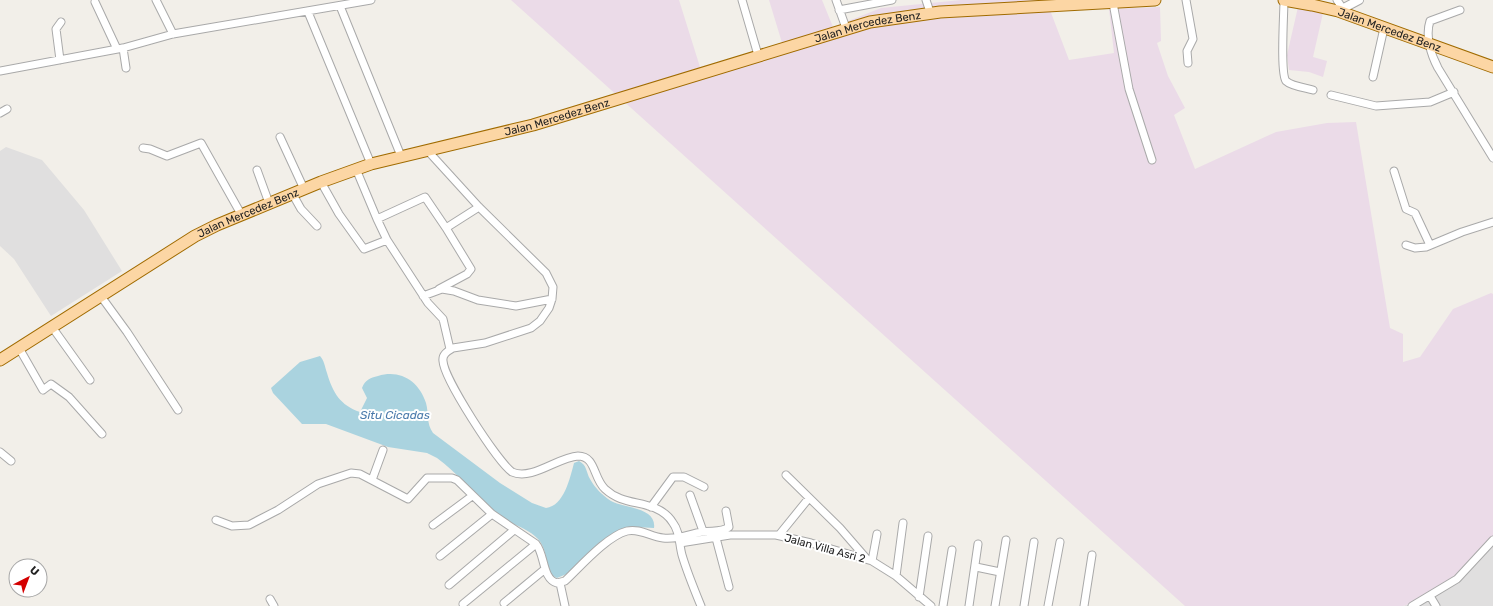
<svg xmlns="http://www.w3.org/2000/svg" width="1493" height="606" viewBox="0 0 1493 606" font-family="Rubik,sans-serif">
<rect width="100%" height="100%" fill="#f2efe9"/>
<path fill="#e0dfdf" d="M6,147L42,160L84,210L122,271L51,316L14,259L0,246V151Z
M1493,539V606H1403L1420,600Z"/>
<path fill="#ebdbe8" d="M511,0H679L700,67L783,46L769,0H822L833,27L881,8L961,0H1062L1050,10L1069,60L1114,53L1109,9L1160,7L1161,41L1157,43L1168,76L1185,108L1174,115L1195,169L1276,132L1327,123L1356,122L1390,328L1403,334V362L1420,357L1453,309L1491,293L1493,294V539L1462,575L1420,600L1403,606H1185Z
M1298,7L1323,13L1313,57L1327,61L1323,77L1309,72L1289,70L1287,55Z"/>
<path fill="#aad3df" d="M320,356C324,360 325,367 327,373C333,393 340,405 360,412L367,398L362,388C365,380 370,378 378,376C400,369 419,381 426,403C429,414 426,423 433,433L500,483L532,503L546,508C564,506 570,478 574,463L579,461C587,465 586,472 590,479C595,488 602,495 611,501C623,508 657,507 654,528L636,527L611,536L596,546L569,573L557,578C543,572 550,552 538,539C528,528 512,525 501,517C478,499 460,475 437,458L427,453L388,447L326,424H302L273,393L271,388L300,362Z"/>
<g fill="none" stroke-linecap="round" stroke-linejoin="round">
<defs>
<path id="minor" d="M156,0L173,34
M742,0L758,55
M836,0L846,28
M926,0L930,12
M1186,0L1193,39L1187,51L1188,63
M1284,0C1284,13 1280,73 1286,81C1291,86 1306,88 1313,90
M1337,0L1343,9
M95,2L117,49
M1113,3L1129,89L1152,160
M340,6L401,156
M839,10L892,0
M1460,10L1430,21C1425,36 1431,55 1438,68L1493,158
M308,12L371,164
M123,48L126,68
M60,60L56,29L61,22
M0,71L123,48L173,34L371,0
M1373,77L1384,28
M1331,95L1376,106L1430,102L1454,92
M0,113L7,109
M280,137L304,189
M143,148L150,149L167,156L201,143L241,214
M427,150L479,207L546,273L553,287L552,299L549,308L540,321L531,328L485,343L453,348C448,351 442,354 443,361C444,379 497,461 512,472C532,481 558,457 578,456C596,456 593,478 605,489C620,503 637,501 655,508C662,511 669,516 673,523C680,532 679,544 682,555C687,572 694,589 701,606
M356,169L377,219L387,240L428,303L443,319L450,349
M257,170L269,203
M1394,171L1406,209L1415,213L1430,245
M321,182L339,214L364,249L387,240
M292,193L301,209L317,226
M377,219L425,197L446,228
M1406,245L1415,248L1426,247L1462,232L1493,222
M439,289L467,274L471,269L446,228L479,207
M100,295L127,332L178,410
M423,296L442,289L454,291L478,300L516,306L552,299
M52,327L90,380
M19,348L43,390L51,384L69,397L102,434
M0,452L11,461
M786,475L840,528L866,558
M372,480L383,450
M690,495L703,531
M651,507L673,477H684L704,487
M216,520L232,526L249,525L278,510L318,484L351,473L360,474L408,499L427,478H452L457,480L492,514L536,544C545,554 542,579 557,583L565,581C580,567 607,536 627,531C640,528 651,537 663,538C677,540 689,534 702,532C711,530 722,533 729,527L726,511
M433,525L472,496
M779,535L809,498
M716,538L729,587
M680,543L730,535H776L811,543L872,561L896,576L931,606
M440,556L492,514
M872,561L877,534
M976,567L1000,572
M896,576L903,523
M560,583L565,606
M449,585L514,530
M1430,596L1436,606
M919,597L928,536
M270,599L274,606
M504,603L545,569
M463,604L536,544
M943,606L952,550
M969,606L978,544
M995,606L1006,540
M1024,606L1034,542
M1048,606L1060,542
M1084,606L1092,555
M1412,606L1457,579L1493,540"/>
<path id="tertiary" d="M1338,11L1359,0"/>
<g id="primary">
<path id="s1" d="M1284,0L1312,5L1338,11L1493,67"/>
<path id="s2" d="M0,360L195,236L217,225L321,182L371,164L533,125L870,22L940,12L1155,0"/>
</g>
</defs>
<use href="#minor" stroke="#a9a9a9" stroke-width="9"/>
<use href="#tertiary" stroke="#a9a9a9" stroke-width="10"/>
<use href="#primary" stroke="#a06b00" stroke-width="13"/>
<use href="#minor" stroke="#fff" stroke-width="7"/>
<use href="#tertiary" stroke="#fff" stroke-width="8"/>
<use href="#primary" stroke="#fcd6a4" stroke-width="11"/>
</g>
<g text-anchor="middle" stroke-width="4" stroke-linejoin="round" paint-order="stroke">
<g font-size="11" fill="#222" stroke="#fff">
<text dy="4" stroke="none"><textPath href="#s2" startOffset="937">Jalan Mercedez Benz</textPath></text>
<text dy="4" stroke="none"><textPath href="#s1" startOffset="110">Jalan Mercedez Benz</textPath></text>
<text dy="4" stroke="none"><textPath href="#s2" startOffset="613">Jalan Mercedez Benz</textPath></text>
<text dy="4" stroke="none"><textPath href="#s2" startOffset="289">Jalan Mercedez Benz</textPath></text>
<text transform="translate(825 548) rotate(15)" y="4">Jalan Villa Asri 2</text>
</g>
<g font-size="12" font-style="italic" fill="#4a7aab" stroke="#fff">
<text x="395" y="419">Situ Cicadas</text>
</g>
</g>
<g transform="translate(28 578) rotate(42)"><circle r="19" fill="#ffffff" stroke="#a7a7a7"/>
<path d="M0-3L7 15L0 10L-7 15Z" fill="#d40000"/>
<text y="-6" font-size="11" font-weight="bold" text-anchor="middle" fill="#222222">U</text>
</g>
</svg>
